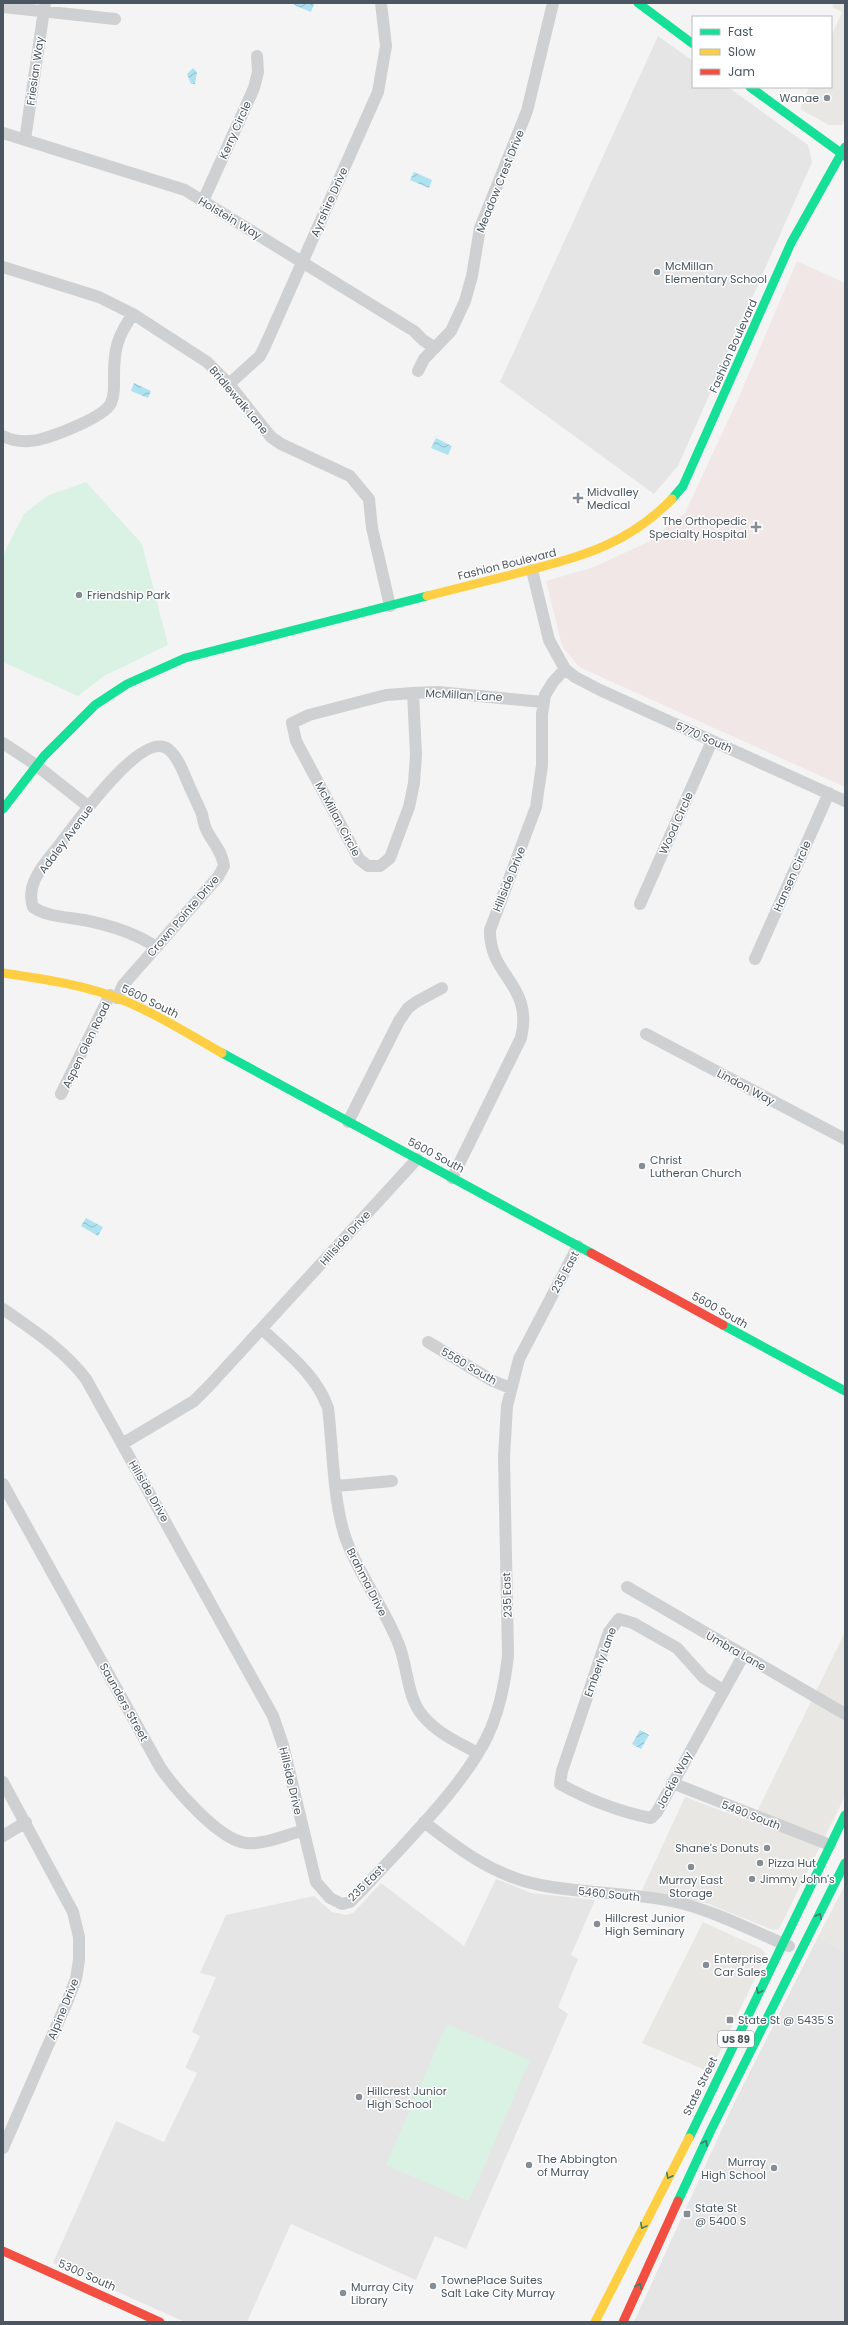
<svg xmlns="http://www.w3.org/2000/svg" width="848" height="2325" viewBox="0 0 848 2325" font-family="Poppins,sans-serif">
<defs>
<pattern id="water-waves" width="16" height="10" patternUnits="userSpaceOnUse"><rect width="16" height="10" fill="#aee2f0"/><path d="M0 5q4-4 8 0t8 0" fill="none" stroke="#90bac6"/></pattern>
</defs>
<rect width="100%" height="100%" fill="#f4f4f4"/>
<path fill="#e8e7e3" d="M834,3H845V119L842,125H829L800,109L809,87H831V37L842,12L832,7Z
M845,1632V1796L779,1929L773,1930L706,1903L642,1890L685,1797L752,1822Z
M845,1885V1952L818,1937Z
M703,1922L762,1949L766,1955L710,2072L642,2043Z"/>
<path fill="#e6e5e6" d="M658,36L693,61V87H728L808,145L812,162L678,466L654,494L500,382Z
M496,1879L531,1893L595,1900L571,1955L578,1959L558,2007L568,2014L466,2249L435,2236L416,2280L291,2224L247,2322H185L53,2263L116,2121L164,2142L197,2073L185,2068L200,2036L192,2032L216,1977L200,1973L226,1915L314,1896L332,1912L346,1915L353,1913L381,1883L464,1946Z
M818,1937L845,1952V2322H634L734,2103Z"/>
<path fill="#f1e7e6" d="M797,261L845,283V787L579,667L562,646L546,581L594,567L648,542L685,513L739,397Z"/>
<path fill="#d9f2e3" d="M86,482L142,544L168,645L104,676L78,696L3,662V557L7,547L24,514L47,496Z
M447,2024L530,2060L469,2201L386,2165Z"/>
<path fill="url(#water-waves)" d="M295,3L314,4L311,12L294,5Z
M193,68L197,72L195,84H191L187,74Z
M414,172L432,180L429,188L410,180Z
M134,383L151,391L148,398L131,391Z
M436,438L452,446L448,455L431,448Z
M86,1218L103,1227L98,1236L81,1226Z
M640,1730L649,1735L641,1749L632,1744Z"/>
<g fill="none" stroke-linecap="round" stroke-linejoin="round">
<path stroke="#ced0d2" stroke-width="12" d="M3,7L115,19
M3,133L185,190L414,331L423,340L435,348
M25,140L45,3
M203,201L254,88L258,72L257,56
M3,267L99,297L133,314L207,362L229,384L271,437L281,444L350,476L369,499L372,528L390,606
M418,371L424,359L451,331L465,301L472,276L480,228L527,111L553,3
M229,384L260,356L265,346L378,92L386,46L381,3
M3,436C11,440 21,442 30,441C46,440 104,418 111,403C115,395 114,385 114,376C114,349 117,337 133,314
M565,669L575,677L600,690L845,801
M413,693L416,755L414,783L409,807L390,858L380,866H368L359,859L296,741L292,723L309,715L386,695L413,693L438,692L543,702
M3,743L36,765L89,807
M640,904L712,741
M755,959L829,793
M117,998L123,985L218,877L224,866C222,851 213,843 207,831C204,826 203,819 202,814C199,807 196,801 193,794C186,781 180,758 168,749C141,729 72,829 57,848C44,864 25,885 33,907C47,917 67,917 84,920C109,925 134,932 156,947
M646,1034L845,1139
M61,1094L110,995
M348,1122L399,1021L408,1008L416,1002L442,988
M452,1178L521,1038C534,984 489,977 490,930L536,807L542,765V714L545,695L553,682L565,669L549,640L532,570
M3,1309C33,1330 64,1350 86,1379L273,1716L283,1745L316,1882L330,1898L342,1904L350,1902L364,1888C403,1845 462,1788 487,1737C500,1711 505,1683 508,1655L504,1457L507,1406L519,1359L578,1246
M262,1329C287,1353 316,1374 328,1408C333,1448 333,1506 347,1542C361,1578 385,1609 399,1645C408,1668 407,1698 423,1716C437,1733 459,1743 478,1753
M428,1342L493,1381L510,1388
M122,1444L194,1401L209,1386L417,1159
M3,1484L160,1767C175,1789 219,1840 246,1843C264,1845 285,1835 302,1831
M337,1486L392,1481
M627,1587L845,1714
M723,1690L704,1678L677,1648L633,1623L619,1619L609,1632L562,1771L560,1784C587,1799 621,1812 651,1818L657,1812L743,1656
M3,1782L73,1912L79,1937V1960L76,1979L67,2002L3,2148
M672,1783L830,1845
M424,1822C460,1850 494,1876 540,1885C585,1894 631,1892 676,1902C715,1911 752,1931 789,1946
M3,1836L26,1822"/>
<path stroke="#16e098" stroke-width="9" d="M638,3L693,44
M750,87L845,156
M672,499L683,486L791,243L845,147
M3,809L44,756L95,705L127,684L185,658L427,596
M222,1053L591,1253
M723,1325L845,1391
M689,2138L845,1815
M678,2201L711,2130L845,1863"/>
<path stroke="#ffcf43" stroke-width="9" d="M427,596C459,588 490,580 522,572C582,556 627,545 672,499
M3,973C44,979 86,985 125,1001C159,1015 190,1035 222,1053
M595,2322L689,2138"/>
<path stroke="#f24e42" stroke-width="9" d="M591,1253L723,1325
M3,2251L160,2322
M623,2322L678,2201"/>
</g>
<defs><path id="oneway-chevron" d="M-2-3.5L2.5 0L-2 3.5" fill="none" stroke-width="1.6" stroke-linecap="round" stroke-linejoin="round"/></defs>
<g stroke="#3a7f72">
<use href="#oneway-chevron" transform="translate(819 1916) rotate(-64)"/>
<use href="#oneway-chevron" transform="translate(759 1991) rotate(116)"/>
<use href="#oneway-chevron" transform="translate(705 2143) rotate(-65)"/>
<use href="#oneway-chevron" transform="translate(669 2176) rotate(117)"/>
<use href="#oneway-chevron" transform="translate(643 2226) rotate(118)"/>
<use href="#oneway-chevron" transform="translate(639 2286) rotate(-66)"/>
</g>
<g fill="#868d94" stroke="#fff" stroke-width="1.5">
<circle cx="827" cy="98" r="4"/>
<circle cx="657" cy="272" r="4"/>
<path d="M576 492h4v4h4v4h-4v4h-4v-4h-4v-4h4z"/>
<path d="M754 521h4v4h4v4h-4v4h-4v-4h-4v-4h4z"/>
<circle cx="79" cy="595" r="4"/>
<circle cx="642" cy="1166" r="4"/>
<circle cx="767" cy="1848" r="4"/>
<circle cx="760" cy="1863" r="4"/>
<circle cx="691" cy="1867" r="4"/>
<circle cx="752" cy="1879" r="4"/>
<circle cx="597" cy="1924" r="4"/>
<circle cx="706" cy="1965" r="4"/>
<rect x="726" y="2016" width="8" height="8" rx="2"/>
<circle cx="359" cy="2097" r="4"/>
<circle cx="529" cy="2165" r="4"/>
<circle cx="774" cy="2168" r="4"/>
<rect x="683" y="2210" width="8" height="8" rx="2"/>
<circle cx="433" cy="2286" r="4"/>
<circle cx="343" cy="2293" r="4"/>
</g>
<g text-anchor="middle" stroke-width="3" stroke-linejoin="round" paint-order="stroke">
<rect fill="#fff" stroke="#808990" stroke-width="1" x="718" y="2031" width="36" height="16" rx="3"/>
<g font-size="10" font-weight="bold" fill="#4a5661">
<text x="736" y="2043">US 89</text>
</g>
<g font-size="11" fill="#4a5661" stroke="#fff">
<text transform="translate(35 71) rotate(-82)" y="4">Friesian Way</text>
<text transform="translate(235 130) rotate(-66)" y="4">Kerry Circle</text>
<text transform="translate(500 181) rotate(-68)" y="4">Meadow Crest Drive</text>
<text transform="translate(329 202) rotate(-66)" y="4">Ayrshire Drive</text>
<text transform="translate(230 218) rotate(31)" y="4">Holstein Way</text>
<text transform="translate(733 346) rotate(-66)" y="4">Fashion Boulevard</text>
<text transform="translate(239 400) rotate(50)" y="4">Bridlewalk Lane</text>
<text transform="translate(507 564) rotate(-14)" y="4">Fashion Boulevard</text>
<text transform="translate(464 695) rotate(3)" y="4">McMillan Lane</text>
<text transform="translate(704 737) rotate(24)" y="4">5770 South</text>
<text transform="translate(338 819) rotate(62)" y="4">McMillan Circle</text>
<text transform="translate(676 823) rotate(-66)" y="4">Wood Circle</text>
<text transform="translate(66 839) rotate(-53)" y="4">Adaley Avenue</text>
<text transform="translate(792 876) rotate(-66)" y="4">Hansen Circle</text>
<text transform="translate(509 879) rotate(-68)" y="4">Hillside Drive</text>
<text transform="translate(183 916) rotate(-49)" y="4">Crown Pointe Drive</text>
<text transform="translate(150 1001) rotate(26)" y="4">5600 South</text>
<text transform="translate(86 1045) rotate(-64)" y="4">Aspen Glen Road</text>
<text transform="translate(746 1087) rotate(28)" y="4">Lindon Way</text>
<text transform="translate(436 1155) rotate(28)" y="4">5600 South</text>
<text transform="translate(345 1238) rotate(-48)" y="4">Hillside Drive</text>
<text transform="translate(565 1272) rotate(-62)" y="4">235 East</text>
<text transform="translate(720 1310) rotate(29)" y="4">5600 South</text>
<text transform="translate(469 1366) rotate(30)" y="4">5560 South</text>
<text transform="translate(149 1491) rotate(60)" y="4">Hillside Drive</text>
<text transform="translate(367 1582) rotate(63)" y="4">Brahma Drive</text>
<text transform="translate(507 1595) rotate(-92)" y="4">235 East</text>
<text transform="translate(736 1651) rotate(30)" y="4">Umbra Lane</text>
<text transform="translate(600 1662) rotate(-70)" y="4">Emberly Lane</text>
<text transform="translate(124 1702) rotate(61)" y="4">Saunders Street</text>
<text transform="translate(674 1780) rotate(-62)" y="4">Jackie Way</text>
<text transform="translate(291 1781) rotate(77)" y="4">Hillside Drive</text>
<text transform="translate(751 1815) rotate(21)" y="4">5490 South</text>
<text transform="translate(366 1883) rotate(-45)" y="4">235 East</text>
<text transform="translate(609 1894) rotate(6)" y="4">5460 South</text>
<text transform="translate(63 2009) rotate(-68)" y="4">Alpine Drive</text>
<text transform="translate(700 2086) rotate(-64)" y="4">State Street</text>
<text transform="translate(87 2275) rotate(24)" y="4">5300 South</text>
</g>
<g font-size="11" fill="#4a5661" stroke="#fff" text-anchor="start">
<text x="819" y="102" text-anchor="end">Wanae</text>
<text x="665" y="270">McMillan<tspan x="665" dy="13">Elementary School</tspan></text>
<text x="587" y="496">Midvalley<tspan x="587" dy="13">Medical</tspan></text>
<text x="747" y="525" text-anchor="end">The Orthopedic<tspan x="747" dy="13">Specialty Hospital</tspan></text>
<text x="87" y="599">Friendship Park</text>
<text x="650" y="1164">Christ<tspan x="650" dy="13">Lutheran Church</tspan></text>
<text x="759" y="1852" text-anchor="end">Shane's Donuts</text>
<text x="768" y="1867">Pizza Hut</text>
<text x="760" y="1883">Jimmy John's</text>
<text x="691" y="1884" text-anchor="middle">Murray East<tspan x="691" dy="13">Storage</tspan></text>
<text x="605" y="1922">Hillcrest Junior<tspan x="605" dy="13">High Seminary</tspan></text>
<text x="714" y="1963">Enterprise<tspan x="714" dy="13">Car Sales</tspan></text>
<text x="738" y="2024">State St @ 5435 S</text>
<text x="367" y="2095">Hillcrest Junior<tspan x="367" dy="13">High School</tspan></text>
<text x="537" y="2163">The Abbington<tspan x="537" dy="13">of Murray</tspan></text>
<text x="766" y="2166" text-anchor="end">Murray<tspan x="766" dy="13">High School</tspan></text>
<text x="695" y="2212">State St<tspan x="695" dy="13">@ 5400 S</tspan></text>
<text x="441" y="2284">TownePlace Suites<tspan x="441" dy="13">Salt Lake City Murray</tspan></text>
<text x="351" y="2291">Murray City<tspan x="351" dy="13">Library</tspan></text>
</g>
</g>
<rect width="848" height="2325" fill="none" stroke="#4a5661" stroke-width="8"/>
<rect x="692" y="16" width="140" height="72" fill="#ffffff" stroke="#b7bbc0"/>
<rect x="700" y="29" width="20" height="6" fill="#16e098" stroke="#b7bbc0"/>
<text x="728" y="36" font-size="12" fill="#4a5661">Fast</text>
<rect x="700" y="49" width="20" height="6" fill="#ffcf43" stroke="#b7bbc0"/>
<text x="728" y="56" font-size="12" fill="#4a5661">Slow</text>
<rect x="700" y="69" width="20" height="6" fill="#f24e42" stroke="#b7bbc0"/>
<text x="728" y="76" font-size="12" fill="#4a5661">Jam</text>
</svg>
